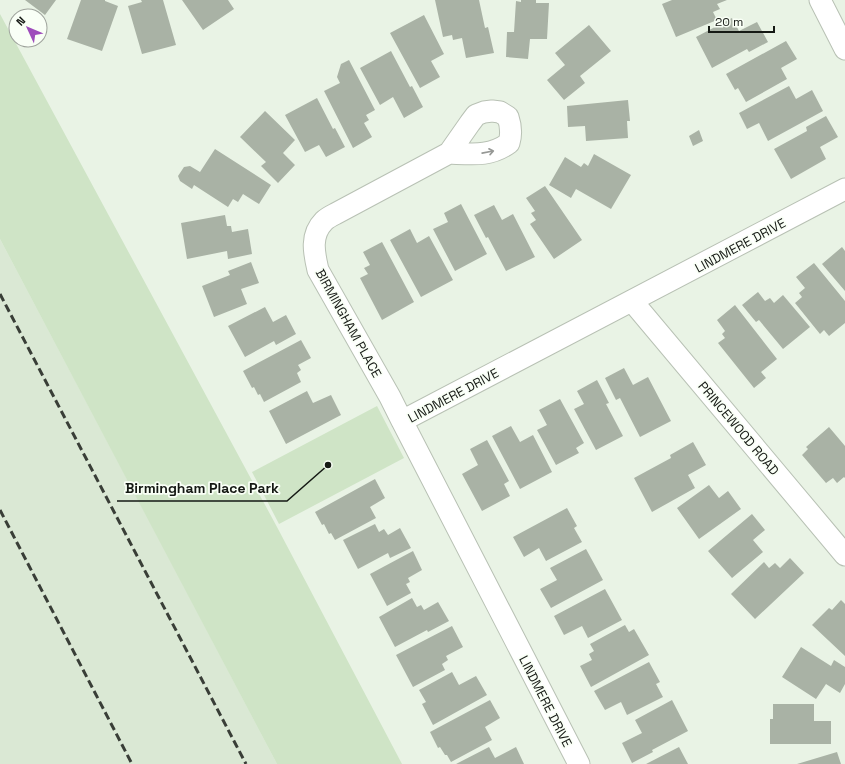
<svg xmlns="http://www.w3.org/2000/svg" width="845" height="764" viewBox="0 0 845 764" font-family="'Space Grotesk',sans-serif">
<rect width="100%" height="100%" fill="#e9f3e5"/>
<path fill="#dae8d4" d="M0,239L170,560L277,764H0Z"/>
<path fill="#cfe4c6" d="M0,14L277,527L402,764H277L0,239Z
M377,406L404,458L279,524L252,472Z"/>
<path fill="#a9b2a5" d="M25,0H56L45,15Z
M81,0H105V1L118,6L102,51L67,39Z
M141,0H163L176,45L142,54L128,6L142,2Z
M182,0H228L234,9L203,30Z
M435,0H479L485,28L488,27L494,53L466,58L462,38L453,40L452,35L443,37Z
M521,0H536V3H549L547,39H530L528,59L506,57L507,32H514L516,1L521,2Z
M672,0H727L717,4L720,9L713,12L717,20L676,37L662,4Z
M424,15L444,54L431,61L440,77L420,88L390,33Z
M732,18L739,31L757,22L768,42L749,52L747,49L712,68L696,37Z
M589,25L611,51L580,76L585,83L564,100L547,80L565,65L555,53Z
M786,41L797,59L781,68L787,79L746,102L738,88L735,90L726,74Z
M391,51L410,87L412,86L423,107L404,118L393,97L380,105L360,68Z
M349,60L375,110L366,115L369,120L364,123L372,137L353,148L324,91L340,83L337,77L341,64Z
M789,86L796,99L812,90L823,111L768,141L759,123L747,129L739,113Z
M317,98L333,129L335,128L345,147L326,157L319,145L305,152L285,115Z
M628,100L630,121H627L628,138L586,141L585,126L568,127L567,106Z
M265,111L295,140L283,153L295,165L278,183L261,166L266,162L240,137Z
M826,116L838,137L820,147L826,159L791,179L774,149L807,131L806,127Z
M699,130L703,141L693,146L689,136Z
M215,149L271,185L259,204L243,194L238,202L233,199L228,207L194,185L192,189L180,181L178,176L184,167L190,166L200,172Z
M594,154L631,175L611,209L576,189L571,198L549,185L565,157L581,167L584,163L588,166Z
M545,186L582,240L554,259L530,224L536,220L531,213L535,211L526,198Z
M461,204L487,254L455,271L433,229L448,222L444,213Z
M494,205L502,220L513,214L535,257L506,271L488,237L486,238L474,215Z
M225,215L227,226H231L232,232L248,229L252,254L228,259L227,251L187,259L181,223Z
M410,229L417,243L429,236L453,280L421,297L390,240Z
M382,242L414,302L382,320L360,278L368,274L364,268L370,265L363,252Z
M842,247L845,251V291L822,264Z
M251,262L259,283L241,289L247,304L214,317L202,286L230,275L228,271Z
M814,263L845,301V323L829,336L824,330L820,334L795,303L802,297L799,293L805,288L796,277Z
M758,292L765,301L770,298L774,303L783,295L810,327L783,349L759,320L756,322L742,305Z
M735,305L777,359L761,372L766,378L754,388L718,343L725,338L722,334L725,331L717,320Z
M265,307L273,322L286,315L296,334L276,345L274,341L245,357L228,326Z
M301,340L311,358L298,365L301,370L297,373L301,382L264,402L260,394L258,395L254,387L252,388L243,371Z
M624,368L633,385L648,377L671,421L640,437L620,398L616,400L605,378Z
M597,380L609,403L606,404L623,436L596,450L574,409L584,404L577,391Z
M307,391L313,403L331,395L341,415L286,444L269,411Z
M560,399L584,443L576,448L579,453L556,465L537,430L547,425L539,410Z
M511,426L520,442L533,435L552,472L520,489L492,436Z
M829,427L845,446V478L844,477L837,483L833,478L826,483L802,455L808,449L806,447Z
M487,440L509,481L504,484L510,496L482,511L462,474L478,465L470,449Z
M693,442L706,465L688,475L695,488L652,512L634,478L671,458L670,455Z
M375,479L385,498L370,507L376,518L335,540L331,533L329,534L324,524L322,525L315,512Z
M709,485L719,498L728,491L741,509L699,539L677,508Z
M567,508L577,526L574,528L582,542L546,561L539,548L524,557L513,537Z
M752,514L765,530L753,540L763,552L732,578L708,551Z
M375,524L379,532L384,529L388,535L400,528L411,548L390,558L388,553L358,569L343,540Z
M586,549L603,580L551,608L540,589L557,580L550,568Z
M413,551L422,570L408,578L410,582L406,584L411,593L387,606L370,574Z
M790,558L804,573L755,619L731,594L764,562L769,568L775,563L780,568Z
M605,589L622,620L588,638L582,626L564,635L554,616Z
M412,598L417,607L421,605L424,610L438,602L449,621L428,632L427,630L395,647L379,617Z
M841,600L845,604V656L812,625L829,608L832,610Z
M625,625L629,632L634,629L649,655L591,687L580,666L592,660L589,654L594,651L590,644Z
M452,626L463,647L446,656L448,660L442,664L445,670L413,687L396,655Z
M801,647L831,666L834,660L845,667V684L840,693L826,684L816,699L782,677Z
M649,662L660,682L656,684L663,697L627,715L621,702L605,710L594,691Z
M452,672L459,685L476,676L487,695L433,725L422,704L426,702L419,690Z
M490,700L500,718L485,727L492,740L451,762L447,755H445L440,747L438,748L430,732Z
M672,700L688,731L652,750L653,752L632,763L622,743L642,733L635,720Z
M773,704H814V721H831V744H770V719H773Z
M489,747L495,758L516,747L524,764H456Z
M679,747L688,764H646Z
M837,752L841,764H797Z"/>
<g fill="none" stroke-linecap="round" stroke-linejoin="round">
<defs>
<path id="minor" d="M820,0L845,49
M632,301L845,555
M402,421L390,397L318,270C314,253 310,235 324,221C327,218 331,216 335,214L449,153L470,123L476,115L484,112L492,111L500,112L508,117C511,126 512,133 509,143C490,157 472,154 449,153
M579,764L402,421L845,189"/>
</defs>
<use href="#minor" stroke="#b8c1b4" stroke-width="23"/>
<use href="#minor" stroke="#fff" stroke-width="21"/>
<path stroke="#393e37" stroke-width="3" stroke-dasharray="8 4" stroke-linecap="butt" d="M0,294L246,764
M0,510L132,764"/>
</g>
<defs><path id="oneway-shaft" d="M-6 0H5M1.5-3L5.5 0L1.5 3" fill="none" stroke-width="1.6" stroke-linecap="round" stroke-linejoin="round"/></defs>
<use stroke="#969895" href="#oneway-shaft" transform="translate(488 152) rotate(-11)"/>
<g text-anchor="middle" stroke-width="3.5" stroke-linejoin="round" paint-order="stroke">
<g font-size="13" fill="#151914" stroke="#f9fff6">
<text transform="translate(740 245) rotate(-28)" y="5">LINDMERE DRIVE</text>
<text transform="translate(349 323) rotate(61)" y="5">BIRMINGHAM PLACE</text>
<text transform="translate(453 395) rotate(-28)" y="5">LINDMERE DRIVE</text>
<text transform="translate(739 428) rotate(50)" y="5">PRINCEWOOD ROAD</text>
<text transform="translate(546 701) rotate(63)" y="5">LINDMERE DRIVE</text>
</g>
</g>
<path fill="none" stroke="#151914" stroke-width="1.5" d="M328 465L287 501H117"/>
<circle fill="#151914" stroke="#f9fff6" stroke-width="1.5" cx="328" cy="465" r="4"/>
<g font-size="14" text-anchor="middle" font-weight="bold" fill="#151914" stroke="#f9fff6" stroke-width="3.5" stroke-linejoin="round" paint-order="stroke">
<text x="202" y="493">Birmingham Place Park</text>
</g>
<g transform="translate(28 28) rotate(314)"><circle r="19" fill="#f9fff6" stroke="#9ea39c"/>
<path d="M0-3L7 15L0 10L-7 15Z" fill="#9e4cbb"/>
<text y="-6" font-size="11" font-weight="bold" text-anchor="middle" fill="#151914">N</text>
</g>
<path d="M709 26v6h65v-6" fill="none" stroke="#151914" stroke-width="2"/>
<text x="715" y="26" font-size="12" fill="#151914" stroke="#f9fff6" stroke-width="3" paint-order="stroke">20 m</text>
</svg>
